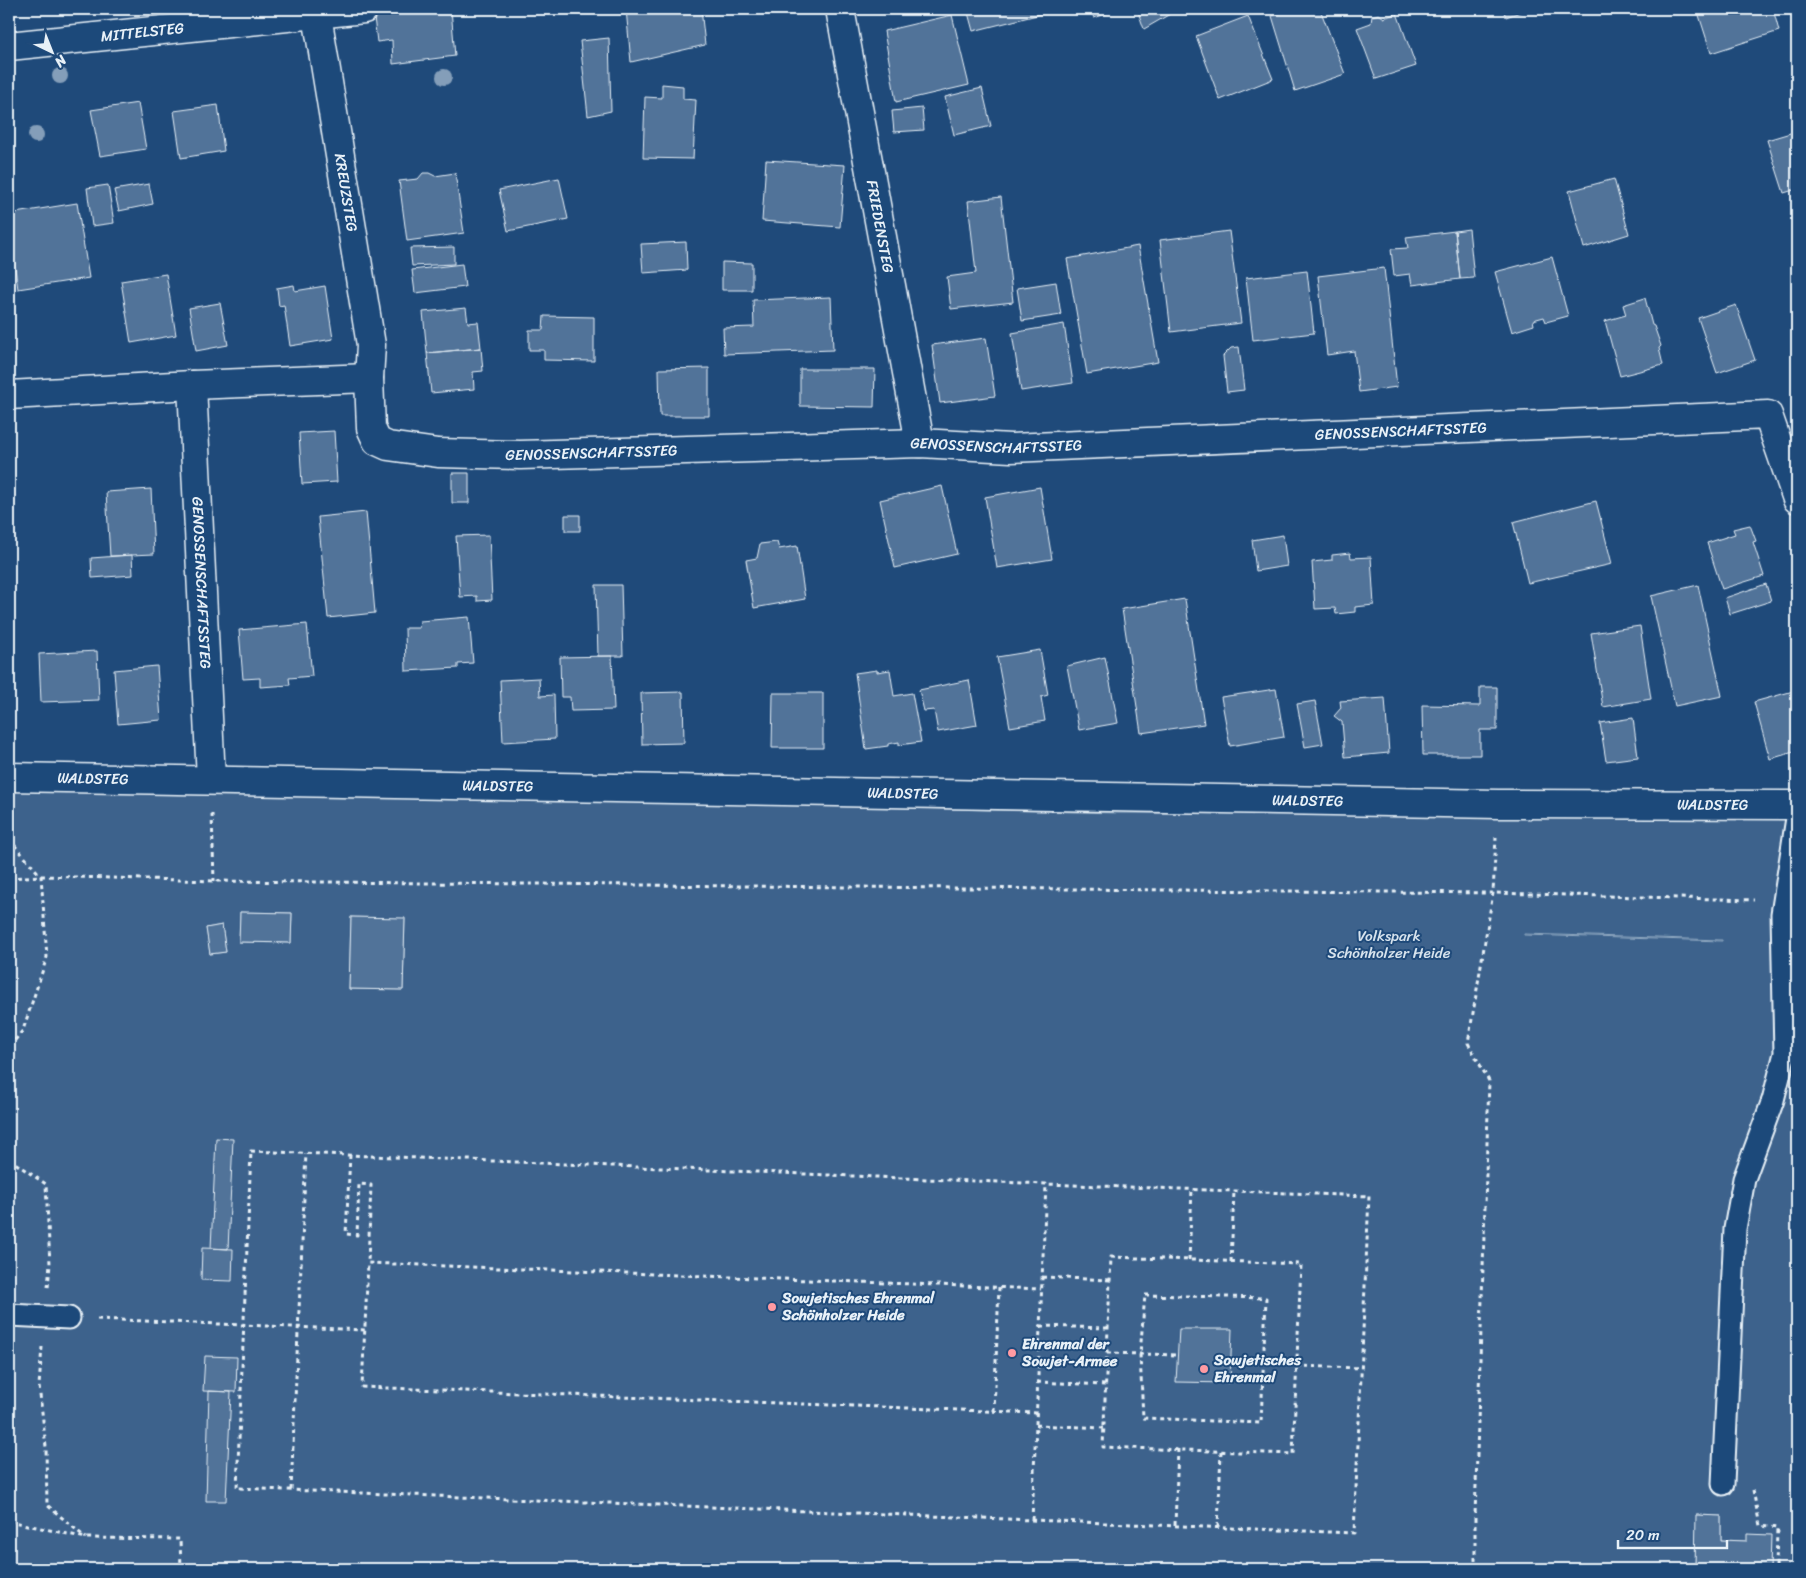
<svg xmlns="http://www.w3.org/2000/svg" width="1806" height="1578" viewBox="0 0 1806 1578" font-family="Sriracha,sans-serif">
<rect width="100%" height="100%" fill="#1f4a7a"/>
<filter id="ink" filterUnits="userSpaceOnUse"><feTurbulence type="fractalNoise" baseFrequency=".02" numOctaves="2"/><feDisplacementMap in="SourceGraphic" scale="10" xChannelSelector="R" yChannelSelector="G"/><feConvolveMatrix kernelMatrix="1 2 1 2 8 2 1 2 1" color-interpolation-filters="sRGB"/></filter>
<g filter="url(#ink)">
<path fill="#3c628c" stroke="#92aac2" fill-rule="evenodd" d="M9,787L1118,813L1797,816V1569H1770V1535L1747,1541L1721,1540V1516L1697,1515L1695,1569H9ZM240,912L292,913L291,943L239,942ZM351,917L405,919L403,990L349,989ZM222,925L226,952L210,954L206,928ZM1524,934L1722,940V941L1524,935Z"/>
<path fill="#517399" stroke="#e8f1f8" d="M373,9H451L455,56L393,64L392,40L377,42Z
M626,9H701L705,45L631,62Z
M967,9H1040L1041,14L973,31Z
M1090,9H1120L1094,18Z
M1137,9H1168L1170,14L1144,29Z
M1293,9H1320L1345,74L1295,91L1272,16Z
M1503,9H1529L1506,17Z
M1697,9H1773L1779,31L1711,53Z
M1397,13L1416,66L1376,79L1357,28L1371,23L1372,16L1379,14L1384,18Z
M952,15L969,85L896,102L884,31Z
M1248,16L1273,79L1220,100L1196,36Z
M609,38L611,111L588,116L580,41Z
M662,84L683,86V99L696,100L693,159L643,158L645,97L662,98Z
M982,88L991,126L954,135L945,97Z
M138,103L146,149L100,156L91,110Z
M218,105L224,151L181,158L174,111Z
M922,108L924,130L894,132L892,111Z
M1797,131V189L1784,193L1767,140Z
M766,160L845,165L840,227L762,221Z
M423,173H429L435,176L455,173L464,233L407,241L399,181L418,179Z
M559,178L568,219L508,231L499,190Z
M1614,179L1629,234L1584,248L1569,191Z
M149,184L153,204L119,211L114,190Z
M108,185L114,223L92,226L87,188Z
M1001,197L1013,302L951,309L947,277L976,273L968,201Z
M77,203L89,278L18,289L9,228V214Z
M1469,229L1474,278L1460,279L1455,231Z
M1229,231L1241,323L1171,332L1160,240Z
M1455,231L1460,279L1412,285L1410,274L1394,276L1391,249L1408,248L1406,237Z
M686,242L687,270L643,273L641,244Z
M1138,246L1158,362L1087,374L1067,259Z
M454,247V264L412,266L410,248Z
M1552,257L1568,316L1546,322L1544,317L1533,320L1534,325L1512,332L1495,272Z
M722,262L752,263V290H722Z
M462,264L465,287L415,293L412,270Z
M1384,268L1397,387L1359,392L1354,351L1327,355L1318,276Z
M1307,271L1314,333L1253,340L1246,278Z
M166,274L176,335L131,343L121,281Z
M1056,282L1061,315L1022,321L1017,288Z
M294,285L295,291L325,286L333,339L290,346L284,305L279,306L277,288Z
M831,297L833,350L724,354L723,328L754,327L753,300Z
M1645,298L1652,325L1654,326L1661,346L1659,348L1663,365L1620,376L1605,321L1626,315L1623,305Z
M220,303L228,345L196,351L189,308Z
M1736,305L1755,360L1717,373L1698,318Z
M466,308L468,323L478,322L481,348L427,353L423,312Z
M544,316L594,317V361L544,360V350H529V330H543Z
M1064,324L1073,383L1021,391L1012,333Z
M986,338L995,396L940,403L932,345Z
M1239,347L1244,390L1227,392L1223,356L1231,348Z
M481,348L483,371L473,372L474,389L431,393L427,353Z
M709,368V416H660L659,369Z
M800,369H875L874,407L800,406Z
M334,431L337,482L302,484L299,433Z
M452,473H469V503H452Z
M942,486L957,554L895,568L880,500Z
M1040,487L1052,559L997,568L985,497Z
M151,489L154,554L110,556L106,492Z
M1596,501L1612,564L1528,583L1513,522Z
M366,512L375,613L328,618L318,517Z
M565,515H580V531H565Z
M1750,525L1756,541L1753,542L1764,576L1722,589L1707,543L1735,534L1733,529Z
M489,535L492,600L477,601V596L460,597L456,536Z
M1283,535L1287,566L1256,571L1252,540Z
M777,542L779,549L797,546L805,599L754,608L746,560L757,558L760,544Z
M1350,553L1351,558L1371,557L1374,605L1355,607V612L1336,614L1335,608L1315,609L1312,562L1332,560V555Z
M132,555L133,575L92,578L91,558Z
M1766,584L1771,601L1730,614L1725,598Z
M596,585H621L623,656H598Z
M1698,585L1722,696L1675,706L1651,596Z
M1185,599L1204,724L1141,733L1122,609Z
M469,617L473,663L458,664V668L406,671L405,628H419L420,621Z
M307,624L312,676L289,678L290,685L260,687V678L243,679L239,630Z
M1640,626L1651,699L1603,707L1591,633Z
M9,648L12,728H9Z
M1040,650L1048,695L1041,697L1045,721L1010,727L997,657Z
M97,651L99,700L41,702L39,654Z
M612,656L614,710L571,711L570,697H561L560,657Z
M1105,657L1118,723L1079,730L1067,666Z
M157,666L161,720L118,724L114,670Z
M877,670V672L890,670L894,696L912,693L921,742L899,745V742L888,744V746L866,749L855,673Z
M539,678L540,696L554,695L555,739L503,742L500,680Z
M969,680L977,725L938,732L934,710L924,711L919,690Z
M1480,687H1497V730H1480V755H1423L1422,705L1480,706Z
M1276,689L1284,737L1230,746L1221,697Z
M1797,690V751L1770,759L1754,702Z
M683,692L684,743L642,744L641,693Z
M773,693H823V748H772Z
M1385,698L1389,753L1345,757L1342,722L1334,716L1341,708L1340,701Z
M1315,701L1323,744L1305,747L1297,704Z
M1633,718L1638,757L1606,761L1600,723Z
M240,912L292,913L291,943L239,942Z
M351,917L405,918L403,990L349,989Z
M222,925L226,952L210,954L206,928Z
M216,1138L233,1139L228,1249L211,1248Z
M202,1248L233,1249L232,1281L201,1280Z
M1179,1329H1232L1230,1383L1176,1382Z
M205,1356L237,1357L236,1392L203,1391Z
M209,1391L231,1392L226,1501H206Z
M1696,1515L1721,1516V1540L1747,1541V1534L1771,1535L1770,1569H1695Z"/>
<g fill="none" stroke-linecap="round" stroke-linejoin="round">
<defs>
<path id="service" d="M9,1315L69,1318
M1723,1484L1735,1229L1744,1179L1773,1100L1785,1053L1782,914L1797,818"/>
<g id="minor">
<path id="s1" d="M316,9L371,345L369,378L371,428L377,441L388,446L438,453L520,455L920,443L1011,448L1768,415L1797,499"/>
<path id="s2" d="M840,9L920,443"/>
<path id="s3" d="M9,46L364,9"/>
<path id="s4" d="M192,385L211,779"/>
<path d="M9,395L192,385L369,378"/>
<path id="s5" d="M9,777L1498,804L1797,805"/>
</g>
</defs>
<use href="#service" stroke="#e8f1f8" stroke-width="25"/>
<use href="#minor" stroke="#e8f1f8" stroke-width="31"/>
<path stroke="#e8f1f8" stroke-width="3" stroke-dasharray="4 4" stroke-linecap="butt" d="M212,814L214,881
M9,839L41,876L47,957L23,1030L9,1048
M9,878L41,876L214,881L1493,893L1754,900
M350,1155L346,1234L357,1235L359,1184L371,1185L368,1263
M9,1159L46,1184L50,1264L48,1288
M1111,1257L1301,1264L1293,1454L1103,1447Z
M1189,1260L1192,1189
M1231,1262L1234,1191
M1042,1277L1110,1280
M1145,1295L1266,1298L1261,1423L1143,1418L1140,1354Z
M97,1319L365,1330
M1040,1326L1108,1328
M42,1347L39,1386L46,1447L47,1505L86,1538
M1107,1353L1178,1355
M1297,1366L1361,1368
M1037,1382L1105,1385
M994,1411L999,1287
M1037,1413L362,1387L368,1263L1041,1289
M1036,1425L1104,1428
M291,1490L306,1153
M1753,1490L1760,1526L1777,1528L1776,1569
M1032,1520L1046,1184L251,1151L237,1488L1354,1533L1369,1196L1046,1184
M9,1521L86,1538L180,1539L181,1569
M1175,1525L1178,1449
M1218,1527L1221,1451
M1475,1569V1516L1489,1081L1468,1043L1493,893L1496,837"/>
<use href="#service" stroke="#1f4a7a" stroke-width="21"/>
<use href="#minor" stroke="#1f4a7a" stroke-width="28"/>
</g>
<g fill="#849eb9">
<circle cx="60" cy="76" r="8"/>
<circle cx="444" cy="77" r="8"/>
<circle cx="36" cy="135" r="8"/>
</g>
</g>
<g fill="#ff9aa2" stroke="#1f4a7a" stroke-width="2">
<circle cx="772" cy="1307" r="5"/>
<circle cx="1012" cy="1353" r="5"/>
<circle cx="1204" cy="1369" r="5"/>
</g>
<g text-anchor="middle" stroke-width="4" stroke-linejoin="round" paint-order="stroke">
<g font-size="15" fill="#e8f1f8" stroke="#1f4a7a">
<text dy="5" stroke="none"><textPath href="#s3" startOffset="134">MITTELSTEG</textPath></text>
<text dy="5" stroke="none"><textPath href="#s1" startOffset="186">KREUZSTEG</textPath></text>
<text dy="5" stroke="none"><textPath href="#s2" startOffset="221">FRIEDENSTEG</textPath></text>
<text dy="5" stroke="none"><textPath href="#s1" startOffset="1464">GENOSSENSCHAFTSSTEG</textPath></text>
<text dy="5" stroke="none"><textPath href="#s1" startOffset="1059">GENOSSENSCHAFTSSTEG</textPath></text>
<text dy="5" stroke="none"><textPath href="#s1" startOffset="654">GENOSSENSCHAFTSSTEG</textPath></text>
<text dy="5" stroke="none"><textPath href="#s4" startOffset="198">GENOSSENSCHAFTSSTEG</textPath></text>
<text dy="5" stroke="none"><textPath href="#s5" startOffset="84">WALDSTEG</textPath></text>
<text dy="5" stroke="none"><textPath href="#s5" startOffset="489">WALDSTEG</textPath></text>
<text dy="5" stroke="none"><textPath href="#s5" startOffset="894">WALDSTEG</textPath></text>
<text dy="5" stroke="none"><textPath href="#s5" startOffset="1299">WALDSTEG</textPath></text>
<text dy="5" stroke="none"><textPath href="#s5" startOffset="1704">WALDSTEG</textPath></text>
</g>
<g font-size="15" fill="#d7e3ed" stroke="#1f4a7a">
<text x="1389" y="941">Volkspark<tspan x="1389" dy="17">Schönholzer Heide</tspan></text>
</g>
<g font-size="15" font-weight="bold" fill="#e8f1f8" stroke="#1f4a7a" text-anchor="start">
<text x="782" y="1303">Sowjetisches Ehrenmal<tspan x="782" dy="17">Schönholzer Heide</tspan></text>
<text x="1022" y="1349">Ehrenmal der<tspan x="1022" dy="17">Sowjet-Armee</tspan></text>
<text x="1214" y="1365">Sowjetisches<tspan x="1214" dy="17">Ehrenmal</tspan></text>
</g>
</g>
<rect width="1806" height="1578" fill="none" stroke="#1f4a7a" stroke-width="30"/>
<rect x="15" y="15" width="1776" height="1548" fill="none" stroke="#e8f1f8" stroke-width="2" filter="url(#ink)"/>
<g transform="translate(52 52) rotate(137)" stroke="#1f4a7a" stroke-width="4" paint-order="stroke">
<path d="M0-4L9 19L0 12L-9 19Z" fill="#e8f1f8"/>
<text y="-8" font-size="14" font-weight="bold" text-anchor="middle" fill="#e8f1f8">N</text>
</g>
<path d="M1618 1540v8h109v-8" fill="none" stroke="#e8f1f8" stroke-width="2.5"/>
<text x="1626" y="1540" font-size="15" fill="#e8f1f8" stroke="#1f4a7a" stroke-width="4" paint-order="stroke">20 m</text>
</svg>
